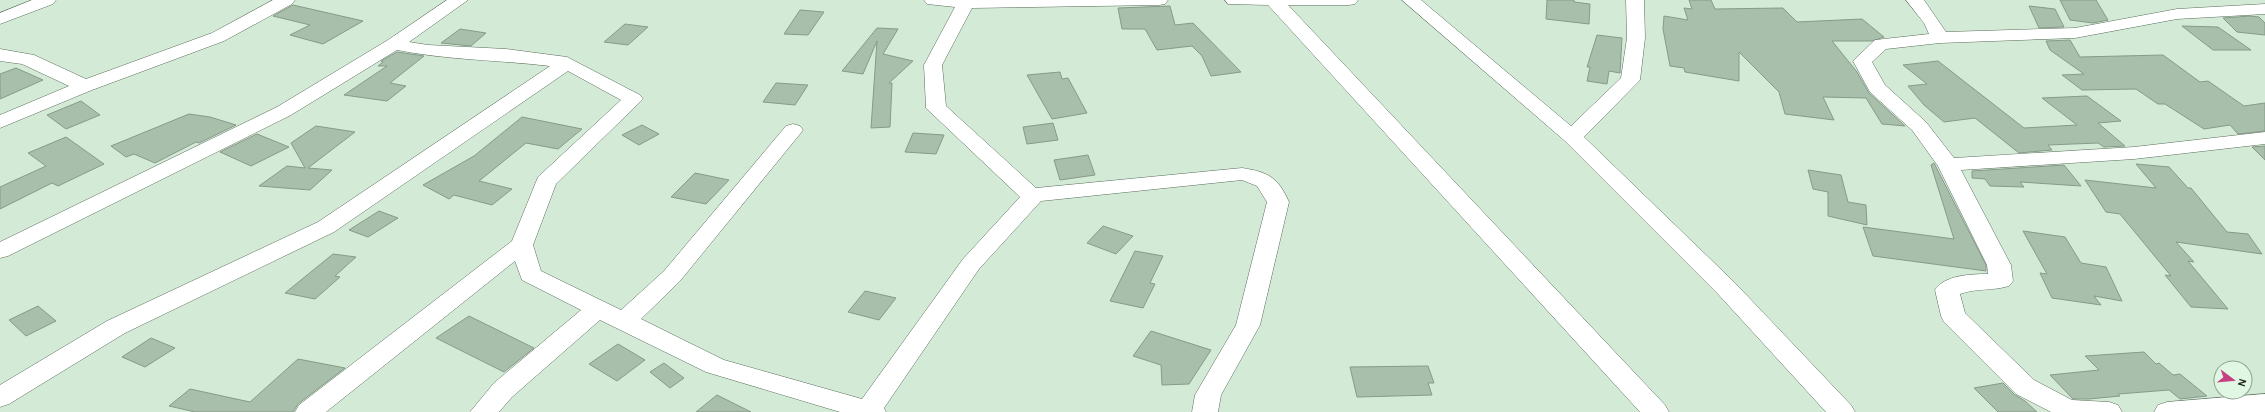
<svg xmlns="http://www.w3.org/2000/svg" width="2265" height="412" viewBox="0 0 2265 412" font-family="'Alegreya Sans',sans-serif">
<rect width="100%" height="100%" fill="#d3ead6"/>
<path fill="#a8bfab" stroke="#869b88" d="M1547,0H1574V2L1590,4L1589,24L1546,19Z
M1689,0H1711L1715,9L1783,8L1797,22L1862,19L1884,37L1872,41H1832L1857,72L1869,93L1905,126L1882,124L1866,98L1823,97L1834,120L1785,114L1779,92L1739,52V81L1685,72L1684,68L1670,66L1663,29L1664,16L1688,20L1684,8L1692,9Z
M2060,0H2096L2108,20L2093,23L2070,20Z
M293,5L363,21L323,44L290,35L310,25L273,16Z
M1170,6L1175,25L1193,23L1241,72L1211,76L1202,56L1192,46L1157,50L1145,29H1122L1118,8Z
M2029,6L2055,9L2064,27L2039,28Z
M800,10L824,12L808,35L784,34Z
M2250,16L2259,17L2265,23V35L2237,32L2223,18Z
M625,24L648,27L628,45L604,42Z
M2182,26L2218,27L2251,50H2213Z
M877,28L898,29L883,54L913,61L889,83H892L890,127L871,128L877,41L863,74L842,71Z
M460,29L486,33L471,46L441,43Z
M1597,35L1622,38L1620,73L1609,71L1607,84L1587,81L1590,67H1587Z
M2070,40L2080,57L2163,55L2200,82L2208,81L2244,106L2265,103V131L2238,134L2230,125L2204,129L2165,104H2158L2136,89L2082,90L2062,75L2084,74L2050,50L2046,41Z
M397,52L424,56L390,83L406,86L387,101L344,95L387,66H378L383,62L381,61Z
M1938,61L2024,128L2077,125L2042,98L2087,96L2121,121L2098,123L2125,146L2104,147L2098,143L2048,145L2052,150L2019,153L1975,118L1944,122L1924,105L1908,86L1927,84L1903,65Z
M16,68L43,80L0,99V74Z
M1060,72L1062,79L1068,78L1087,113L1052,119L1027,75Z
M776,83L808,85L795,105L763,102Z
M81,101L100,115L66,129L47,115Z
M189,114L210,117L236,125L199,143L196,142L155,163L134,154L126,157L111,146Z
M522,117L582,129L558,149L526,143L479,181L512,189L492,205L454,195L449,199L423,185L474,156Z
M1053,123L1058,140L1027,144L1023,127Z
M642,125L659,134L639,145L622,135Z
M316,126L355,132L308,168L332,170L310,190L259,186L287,166L305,168L291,143Z
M913,133L944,135L936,154L905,152Z
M257,134L289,147L251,166L220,152Z
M66,137L104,164L58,186L52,183L0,209V187L46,166L28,153Z
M2265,146V160L2252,147Z
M1088,155L1095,175L1060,180L1054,160Z
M1934,163L1986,265V271L1873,256L1863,227L1954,239L1931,165Z
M2136,164L2169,167L2188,188H2191L2227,232L2248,234L2262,254L2176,242L2194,262L2188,261L2228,309L2191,307L2165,275L2171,276L2120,214L2106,212L2085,180L2156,188Z
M2064,165L2081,186L2020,182L2024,187L1990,186L1985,179L1972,178V171Z
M1808,170L1841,175L1848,202L1866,205L1867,225L1828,216V192L1813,189Z
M695,173L729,180L706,204L671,197Z
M379,211L398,218L368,237L349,230Z
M1103,226L1133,236L1116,254L1087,243Z
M2023,231L2065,237L2081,263L2106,267L2122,301L2094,296L2101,305L2052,298L2040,273L2047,274Z
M1135,251L1163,256L1150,283L1155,284L1143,308L1110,301Z
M333,254L356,257L335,276L340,277L315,299L285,293Z
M865,291L896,298L879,320L848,312Z
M38,306L56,321L26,336L9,320Z
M469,316L534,348L504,372L436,338Z
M1151,331L1211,350L1189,384L1162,385L1161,365L1133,356Z
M151,338L175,348L145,367L122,357Z
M618,344L645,360L617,381L589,364Z
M2144,352L2156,364L2159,363L2173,375L2180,374L2207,396L2180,399L2169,390L2118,394L2120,396L2089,399H2073L2050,375L2099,370L2085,356Z
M298,359L345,368L298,404L293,412H195L169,406L190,389L250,402Z
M664,363L684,378L670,388L650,372Z
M1428,366L1434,383H1428L1432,395L1357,397L1350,367Z
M2003,383L2015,395L2025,401L2037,412H1998L1974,388Z
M717,395L751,412H696Z"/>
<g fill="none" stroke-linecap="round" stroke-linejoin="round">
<defs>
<path id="minor" d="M32,0H56L53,4L0,24V13Z
M273,0H295L292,4L224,41L92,90L0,128V115L69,86L22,64L0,61V49L34,55L86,79L212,33Z
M447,0H468L409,42L428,45L506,49L567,57L640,95L643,99L556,184L533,245L541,271L621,310L664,271L786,126L793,124L800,126L803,130L800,134L680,281L641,319L724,360L862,399L963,259L1020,197L926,108L924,65L955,7L927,4L924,0H1168L1165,4L1159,5L972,8L942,65L946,106L1036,188L1242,168C1268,172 1278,177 1289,202L1260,325L1221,395L1218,412H1192L1195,395L1236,325L1267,202L1257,186L1242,180L1041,201L979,269L884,408L886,412H840L706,372L600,320L512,397L499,412H470L494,383L581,310L522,280L515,261L326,412H295L299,405L512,241L538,177L621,100L568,71L334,232L125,333L9,404L0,407V385L107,321L318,222L550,66C499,60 447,60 397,50L291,115L8,256L0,258V242L277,107L388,40Z
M1225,0H1358L1355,4L1349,5H1288L1665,405L1669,412H1640L1268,5L1228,4Z
M1402,0H1421L1571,126L1621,78L1627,38L1626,0H1644L1645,38L1640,80L1584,137L1734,282L1851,405L1855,412H1826L1718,294L1565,141Z
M1906,0H1924L1946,32L2075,28L2177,9L2265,4V14L2177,19L2075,38L1940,43L1886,49L1872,62L1885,85L1926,122L1954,158L2134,147L2265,132V144L2134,159L1961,170L2011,265L2013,281L2009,286C1993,291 1976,288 1960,294L1965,313L2034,380L2072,400L2109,402L2118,405L2122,412H2051L2016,394L1944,322L1941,316L1935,290C1944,275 1972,274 1988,274L1987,265L1938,166L1912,130L1870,92L1853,61L1875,40L1929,34L1924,23Z
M2265,394V412H2154L2158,405L2167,402Z"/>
</defs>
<use href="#minor" stroke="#5a6e5c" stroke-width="1"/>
<use href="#minor" fill="#fff" fill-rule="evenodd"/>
</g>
<g transform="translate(2233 380) rotate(106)"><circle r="19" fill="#e0f8e3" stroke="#91a393"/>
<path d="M0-3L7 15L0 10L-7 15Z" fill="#c74182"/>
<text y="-6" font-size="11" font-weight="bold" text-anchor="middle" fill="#1b231c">N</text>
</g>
</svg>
